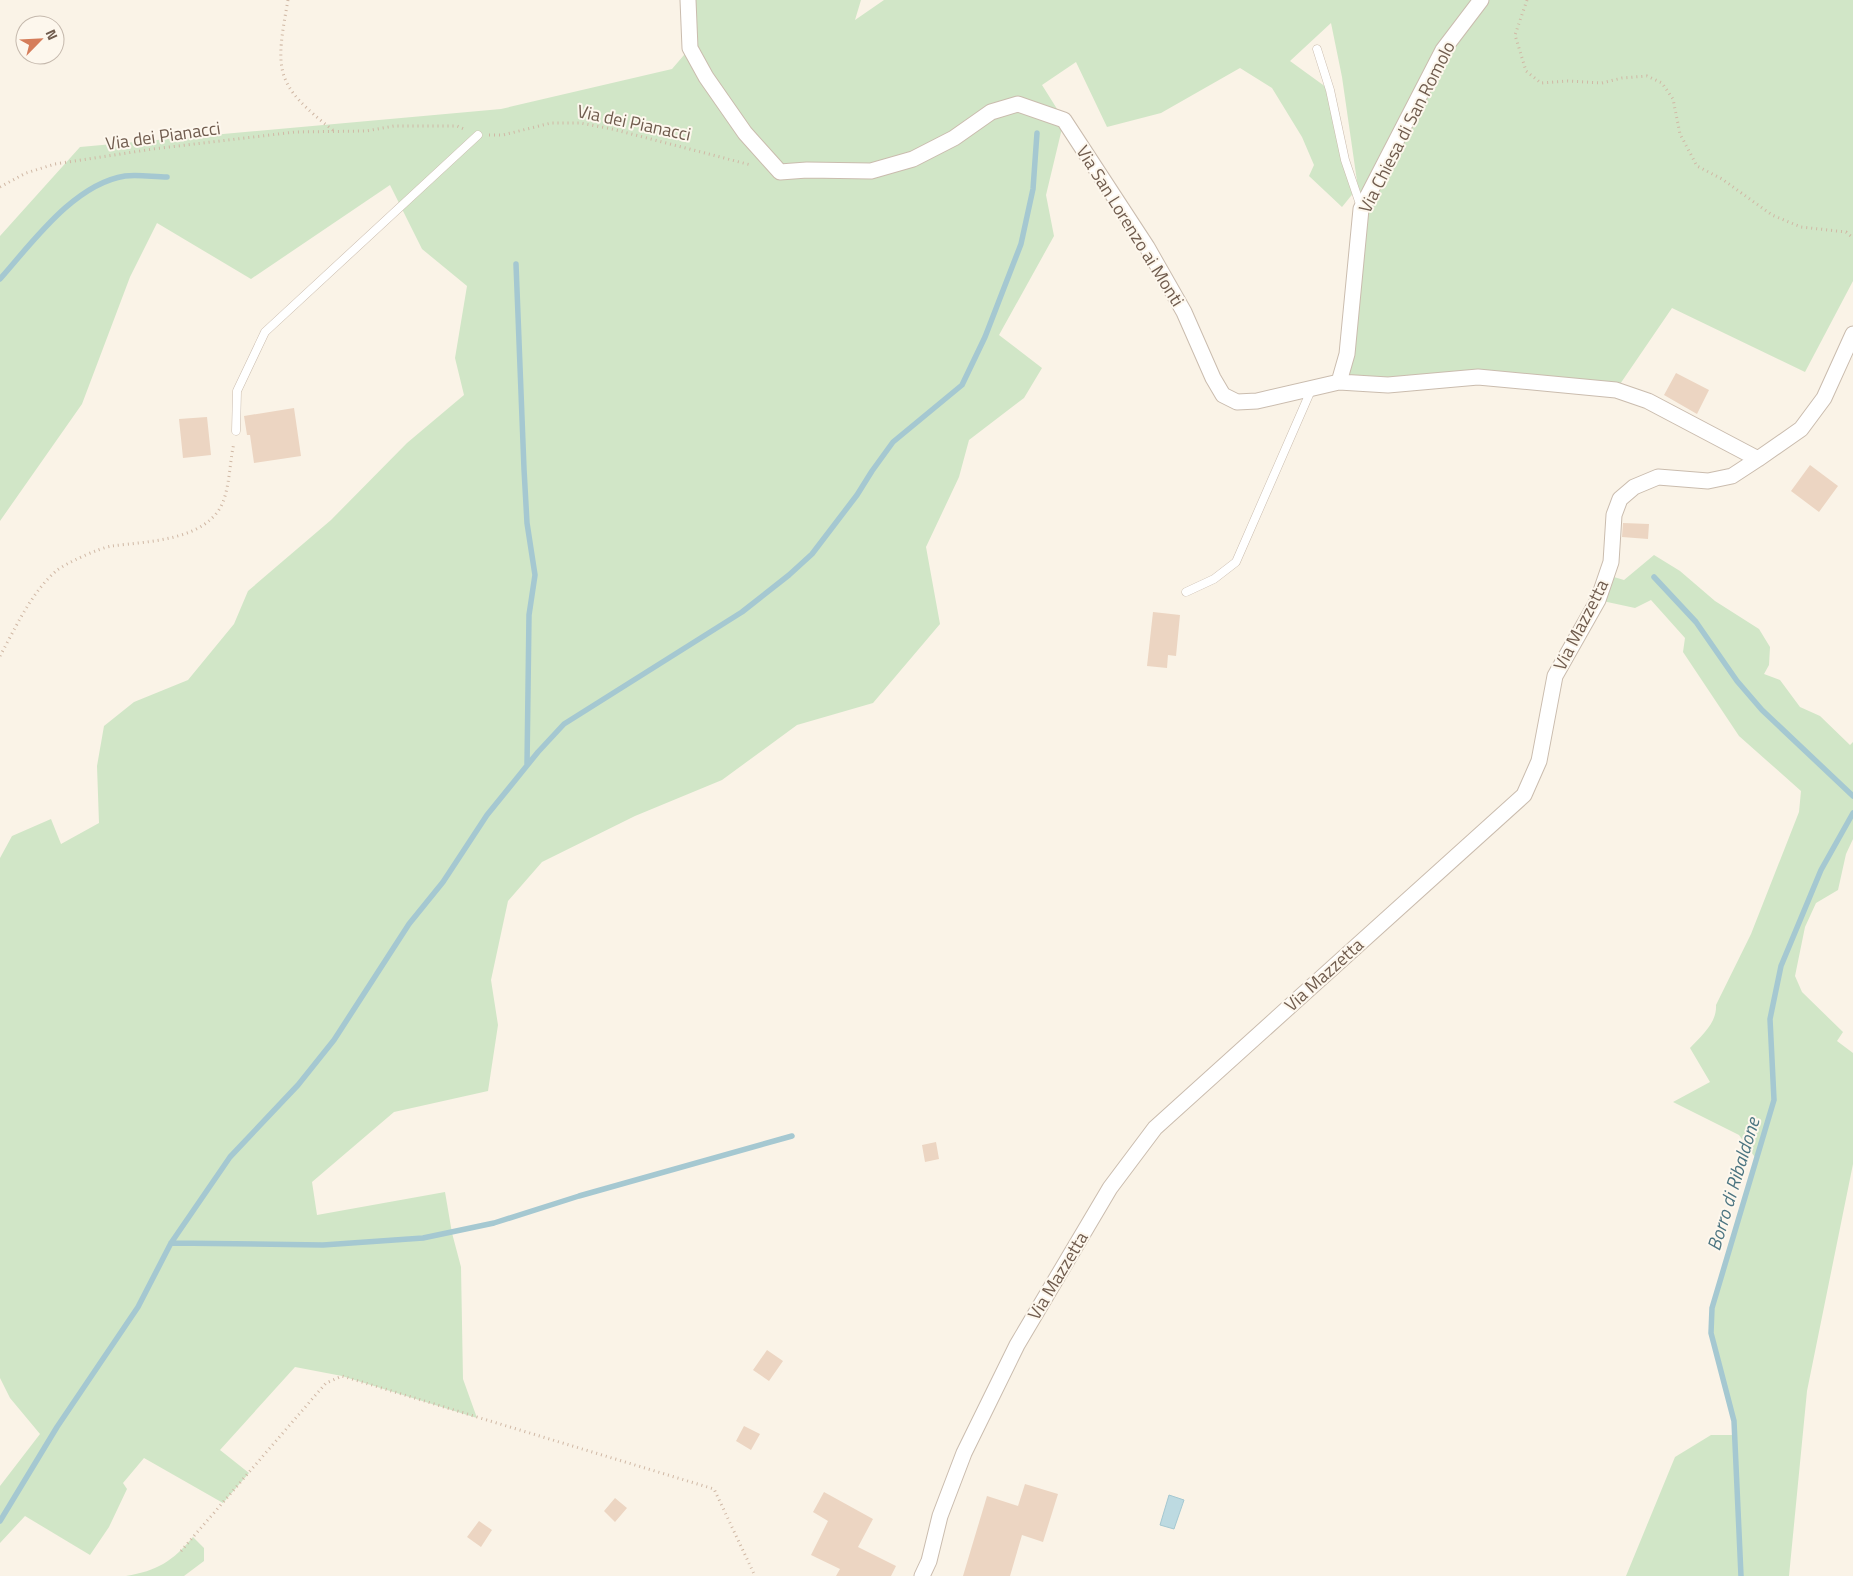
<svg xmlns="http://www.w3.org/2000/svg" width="1853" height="1576" viewBox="0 0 1853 1576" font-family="'Titillium Web',sans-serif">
<rect width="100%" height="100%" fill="#faf3e7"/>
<path fill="#d1e6c7" d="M690,0H861L855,20L884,0H1853V281L1805,372L1672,308L1616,390L1478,377L1339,382L1361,209L1342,77L1331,23L1290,61L1330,90L1355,191L1342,207L1309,176L1314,165L1302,137L1272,88L1240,68L1161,113L1107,127L1076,62L1042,85L1064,120L1046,195L1054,236L999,335L1042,368L1024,398L969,440L959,477L926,547L940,624L873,703L797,725L722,780L635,816L542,862L508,901L491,980L498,1025L488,1091L394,1112L312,1182L317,1215L445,1192L452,1233L461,1267L463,1379L477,1418L342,1376L295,1367L220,1450L249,1473L223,1503L144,1458L123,1483L127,1489L109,1527L90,1555L25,1516L0,1543V1486L40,1434L10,1398L0,1378V858L12,836L51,819L61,844L99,823L97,766L104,726L134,702L188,680L234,624L248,591L331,520L407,443L464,395L455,358L467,286L422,249L390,185L251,279L157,223L130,277L82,404L0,521V236L80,147L501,109L672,69L690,48Z
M1654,555L1680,571L1715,601L1759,629L1770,647L1769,665L1764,674L1780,680L1800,707L1820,716L1850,745L1853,742V839L1846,854L1838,890L1816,903L1805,927L1795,976L1802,992L1843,1032L1837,1041L1853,1053V1164L1807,1391L1789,1576H1626L1675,1457L1711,1435H1734V1421L1711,1333L1712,1308L1757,1160L1739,1135L1673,1102L1710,1082L1690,1048C1702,1035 1717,1023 1716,1005L1751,934L1799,812L1801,791L1739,736L1683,652L1685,638L1651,600L1635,608L1598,600L1607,575L1624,580Z
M193,1537L204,1548V1561L184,1576H126C157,1571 173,1561 193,1537Z"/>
<path fill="#bddae1" stroke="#a5c8d1" d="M1169,1495L1184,1500L1174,1529L1160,1525Z"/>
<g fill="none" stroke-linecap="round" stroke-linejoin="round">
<path stroke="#a5c8d1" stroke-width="5.5" d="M516,264L524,469L527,523L535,575L529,615L527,765
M0,279C32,243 74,184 125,176C138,174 154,177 167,177
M1654,577L1696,622L1737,681L1762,710L1853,796
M171,1243L323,1245L423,1238L494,1223L579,1196L792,1136
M0,1521L57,1427L138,1307L171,1243L230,1157L298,1085L334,1040L409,924L443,882L487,815L538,752L564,724L742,612L789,575L812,554L857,495L872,471L893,442L962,385L985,337L1021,244L1033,189L1037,133
M1741,1576L1734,1421L1711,1333L1712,1308L1774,1100L1770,1019L1781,966L1821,870L1853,813"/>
</g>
<path fill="#ecd5c2" d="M1676,373L1709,390L1697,414L1664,395Z
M294,408L301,456L254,463L250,435H247L244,416Z
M207,417L211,455L183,458L179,419Z
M1810,465L1838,486L1819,512L1791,491Z
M1623,523L1649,524L1648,539L1622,537Z
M1153,612L1180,615L1176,656L1168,655L1167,668L1147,666Z
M936,1142L939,1159L925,1162L922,1145Z
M767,1350L783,1361L769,1381L753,1370Z
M744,1426L760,1434L751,1450L736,1441Z
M1025,1484L1058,1494L1043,1542L1022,1535L1010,1576H963L987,1496L1018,1506Z
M824,1492L873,1519L858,1547L896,1566L891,1576H836L840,1569L811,1555L828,1521L813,1512Z
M615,1498L627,1508L615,1522L604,1511Z
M479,1521L492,1530L481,1547L467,1537Z"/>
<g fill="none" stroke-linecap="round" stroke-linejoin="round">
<defs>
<path id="service" d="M1317,49L1330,90L1345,160L1361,207
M236,431L237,391L265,332L478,135
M1186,592L1214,579L1236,562L1312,388"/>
<path id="minor" d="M688,0L690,48L706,77L745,133L780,172L807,170L871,171L913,159L954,138L991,112L1018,104L1064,120L1147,247L1184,312L1213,378L1223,395L1237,402L1257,401L1339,382L1388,385L1478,377L1616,390L1648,401L1758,459
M1339,382L1347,354L1361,209L1443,50L1481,0
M922,1576L929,1561L940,1516L964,1453L1017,1345L1110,1188L1155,1128L1524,795L1539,761L1555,676L1598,600L1611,562L1614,515L1620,499L1634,487L1658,477L1708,481L1732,476L1758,459L1801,429L1824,398L1853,334"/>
</defs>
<use href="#service" stroke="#cabcae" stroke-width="9"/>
<use href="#minor" stroke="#cabcae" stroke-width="17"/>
<path stroke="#d0b8a5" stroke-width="3" stroke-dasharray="1 4" stroke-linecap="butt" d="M288,0C275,72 274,84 334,131
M1527,0L1515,35L1526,71L1541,83L1568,81L1602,83L1622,78L1647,76L1662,83L1673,99L1680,134L1697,166L1722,179L1772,215L1801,227L1846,232L1853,238
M489,135H503L551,123H580L612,129L751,165
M0,187L26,173L55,164L153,149L295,132L366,131L394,126H457L466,130
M0,656C16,627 31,593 56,571C66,563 99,548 112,546C149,541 213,541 225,496C230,479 230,460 234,443
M181,1551L326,1383L342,1376L714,1489L755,1576"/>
<use href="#service" stroke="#fff" stroke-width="8"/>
<use href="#minor" stroke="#fff" stroke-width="15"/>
</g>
<g text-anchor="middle" stroke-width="4" stroke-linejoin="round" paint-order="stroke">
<g font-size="18" fill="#705c4e" stroke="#fdf7ed">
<text transform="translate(634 123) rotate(12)" y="6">Via dei Pianacci</text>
<text transform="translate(1407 127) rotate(-63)" y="6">Via Chiesa di San Romolo</text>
<text transform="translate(163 136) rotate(-8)" y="6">Via dei Pianacci</text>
<text transform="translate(1130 226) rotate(58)" y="6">Via San Lorenzo ai Monti</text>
<text transform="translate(1581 625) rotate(-63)" y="6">Via Mazzetta</text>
<text transform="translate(1324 975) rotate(-42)" y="6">Via Mazzetta</text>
<text transform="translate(1058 1276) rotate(-59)" y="6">Via Mazzetta</text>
</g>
<g font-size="19" font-style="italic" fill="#4b7480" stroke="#fdf7ed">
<text transform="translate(1733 1184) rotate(-73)" y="7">Borro di Ribaldone</text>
</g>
</g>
<g transform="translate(40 40) rotate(66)"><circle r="24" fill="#fdf7ed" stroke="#c5b9ad"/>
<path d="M0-4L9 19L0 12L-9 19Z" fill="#d57d5a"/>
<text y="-8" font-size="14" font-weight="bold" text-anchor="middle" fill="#705c4e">N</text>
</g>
</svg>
